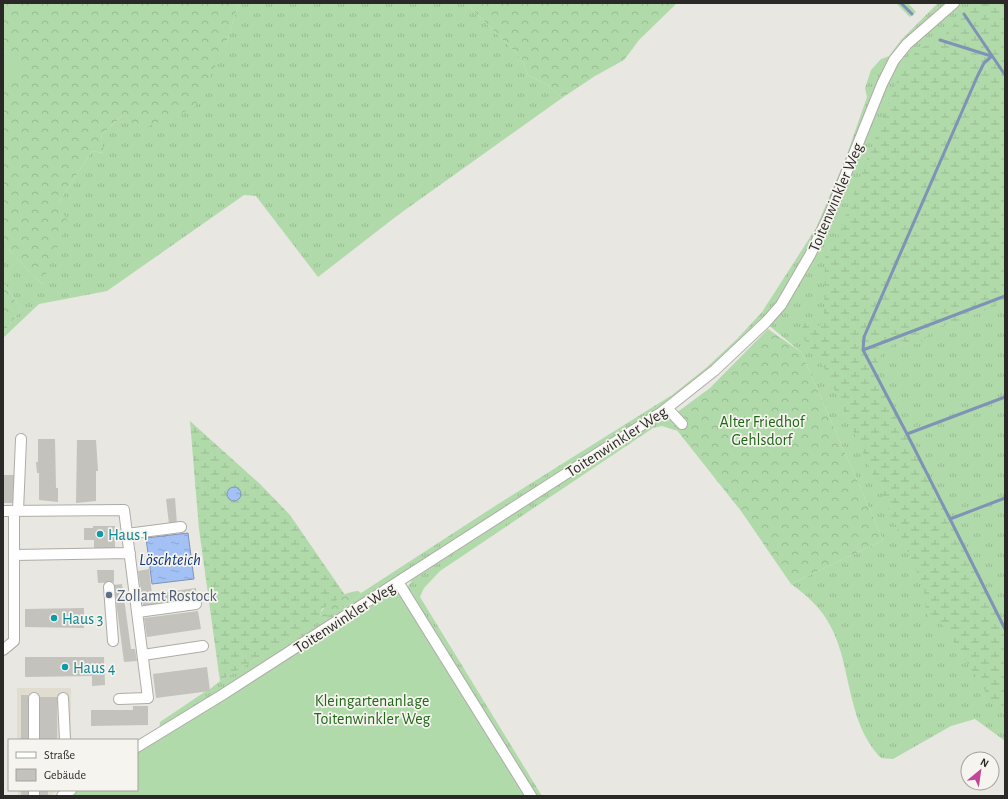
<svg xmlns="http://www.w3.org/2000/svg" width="1008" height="799" viewBox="0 0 1008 799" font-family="'Alegreya Sans',sans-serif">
<defs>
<pattern id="grass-tufts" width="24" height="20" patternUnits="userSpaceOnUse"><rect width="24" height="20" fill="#b0daaa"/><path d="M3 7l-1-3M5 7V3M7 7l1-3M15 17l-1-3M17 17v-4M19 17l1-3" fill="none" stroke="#98bb92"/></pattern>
<pattern id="forest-crowns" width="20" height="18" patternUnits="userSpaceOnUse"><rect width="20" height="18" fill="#b0daaa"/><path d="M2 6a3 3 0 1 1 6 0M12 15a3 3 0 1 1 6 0" fill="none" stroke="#98bb92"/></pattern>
<pattern id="wetland-marsh" width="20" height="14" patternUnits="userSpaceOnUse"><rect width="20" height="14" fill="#b0daaa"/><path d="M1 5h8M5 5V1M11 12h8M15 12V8" fill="none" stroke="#98bb92"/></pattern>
<pattern id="water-ripples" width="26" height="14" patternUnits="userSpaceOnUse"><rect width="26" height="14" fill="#a3c1f5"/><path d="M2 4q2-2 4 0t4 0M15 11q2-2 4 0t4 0" fill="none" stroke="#8ca6d2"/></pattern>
</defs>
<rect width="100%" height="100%" fill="#e8e7e1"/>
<path fill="#e0ddd0" d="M17,688H71V740H17Z
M18,790H59L50,796H18Z"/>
<path fill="url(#grass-tufts)" d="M239,3H466L522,59L528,75L549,86L562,98L398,215L318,277L256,196L244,195L107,291L39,304L3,338V334L21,309L3,282V244L42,284L58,203L92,151L103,153L101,135L123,115L225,47Z
M896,3H908L916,12L910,17Z
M938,3H1005V741L975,719L951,726L893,759L881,758C844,720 853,661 827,620C818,605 805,594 791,584L883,540L801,352L766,323L662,412L678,431L662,426L653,428L440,571L424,588L420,597L542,796H536L407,588L412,580L508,518L502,515L159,734L160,722L206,691H210V689L220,681L356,598L361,593L495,506L672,395L706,368L737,339L762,312L816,228L845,160L867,97L865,88L871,70L881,59L889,56L901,40Z"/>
<path fill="url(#forest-crowns)" d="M3,3H239L225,47L194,108L134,132L123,115L101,135L104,153L92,151L58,203L68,222L42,284L3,244V88L21,67L3,49Z
M466,3H676V4L639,40L624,60L595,76L562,98L549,86L528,75L522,59Z
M3,282L21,309L3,334Z
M768,329L801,352L883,540L791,584L741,511L668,419L710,388Z
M358,591L361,593L356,598L324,618L320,615C325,602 345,592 358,591Z"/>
<path fill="url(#wetland-marsh)" d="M974,3H1005V302L955,323L935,328L920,343L913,345L902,341L891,346L883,351L878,361L875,374L907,434L1005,630V714L989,697L942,624L932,623L926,612L924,588L825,369L802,336L801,329L805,323L820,326L824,317L825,257L837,238L900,73L918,49L940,40Z
M190,421L260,484L290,515L345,595L322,609L320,615L324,618L220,681L199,529Z"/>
<path fill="#b0daaa" d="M3,49L22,67L3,88Z
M399,589L526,796H69L79,790H137V752Z"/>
<path fill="url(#water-ripples)" stroke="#7f93b7" d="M227 494a7 7 0 1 1 14 0a7 7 0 1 1-14 0Z
M188,533L194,579L152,584L146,538Z"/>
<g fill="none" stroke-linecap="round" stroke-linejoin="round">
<path stroke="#7f93b7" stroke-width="3" d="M901,3L912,14
M964,14L1005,75
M940,40L991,56
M863,350L864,337L977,77L984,63L992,56
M907,434L863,350L1005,296
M950,519L907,434L1005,397
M1005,629L950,519L1005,498"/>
</g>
<path fill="#c3c2bc" d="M38,439H55L56,488H58V502L39,500V473H37L36,462H38Z
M77,440H96L98,471H96V501L76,503Z
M4,475H16V503H3Z
M175,498L177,524H169L166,499Z
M93,526H115V548H94V540H84V528H93Z
M149,569L152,594L196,588L197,598L143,606L138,571Z
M97,570H114V582L98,583Z
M122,584L131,649H135L137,661L124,662L114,585Z
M84,608V628L25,627V609Z
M198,611L201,629L147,637L144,618Z
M25,657H104L105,685L92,686V676L25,677Z
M207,667L210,691L156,698L153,674Z
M21,695H28V740H21Z
M38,697H57V740H38Z
M133,706H148V725L91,726V710H133Z
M21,790H29V796H21Z
M39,790H48V796H39Z"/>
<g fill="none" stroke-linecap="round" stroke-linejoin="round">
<defs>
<path id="minor" d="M667,408L682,424
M3,511L124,510L148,698L119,699
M18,511L21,439
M127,534L181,527
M14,555L130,553
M398,582L531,796
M109,587L113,641
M138,612L196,604
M3,650L14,641V511
M143,655L203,646
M63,698L65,740
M34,740V698
M137,747L222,695L662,412L715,370L766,322L781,305L810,255L829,216L882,84L894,60L907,44L954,3
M34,796V790
M62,796L71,790"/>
</defs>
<use href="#minor" stroke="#aeaca7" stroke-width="12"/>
<use href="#minor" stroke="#fff" stroke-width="10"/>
</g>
<g fill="#0f9aa8" stroke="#f6f4ee" stroke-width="1.5">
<circle cx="100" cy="534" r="4"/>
<circle cx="54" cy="618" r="4"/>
<circle cx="65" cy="667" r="4"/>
</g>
<circle fill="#5c6f8a" stroke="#f6f4ee" stroke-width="1.5" cx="109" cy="595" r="4"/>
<g text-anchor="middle" stroke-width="3.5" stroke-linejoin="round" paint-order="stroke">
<g font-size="16" fill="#2a2927" stroke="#f6f4ee">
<text transform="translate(835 197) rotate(-67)" y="6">Toitenwinkler Weg</text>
<text transform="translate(616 441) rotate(-33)" y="6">Toitenwinkler Weg</text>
<text transform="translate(344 617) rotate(-33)" y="6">Toitenwinkler Weg</text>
</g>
<g font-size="16" fill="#206718" stroke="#f6f4ee">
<text x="762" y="427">Alter Friedhof<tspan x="762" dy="18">Gehlsdorf</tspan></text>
<text x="372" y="706">Kleingartenanlage<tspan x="372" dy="18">Toitenwinkler Weg</tspan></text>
</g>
<g font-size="16" fill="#0d838f" stroke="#f6f4ee" text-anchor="start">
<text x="108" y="540">Haus 1</text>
<text x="62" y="624">Haus 3</text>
<text x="73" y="673">Haus 4</text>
</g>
<g font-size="16" fill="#4e5e75" stroke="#f6f4ee" text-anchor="start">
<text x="117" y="601">Zollamt Rostock</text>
</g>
<g font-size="17" font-style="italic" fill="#0e357e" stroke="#f6f4ee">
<text x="170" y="565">Löschteich</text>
</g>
</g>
<rect width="1008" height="799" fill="none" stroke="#2a2927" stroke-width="8"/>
<rect x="8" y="739" width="130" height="52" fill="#f6f4ee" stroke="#a4a39e"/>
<rect x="16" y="752" width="20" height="6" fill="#ffffff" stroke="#a4a39e"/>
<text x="44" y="759" font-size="12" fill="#2a2927">Straße</text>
<rect x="16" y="769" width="20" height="12" fill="#c3c2bc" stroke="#a4a39e"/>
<text x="44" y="779" font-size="12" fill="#2a2927">Gebäude</text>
<g transform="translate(980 771) rotate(29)"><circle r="19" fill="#f6f4ee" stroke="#a4a39e"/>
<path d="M0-3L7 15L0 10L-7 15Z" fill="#c24798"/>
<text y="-6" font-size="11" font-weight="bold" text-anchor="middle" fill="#2a2927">N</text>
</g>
</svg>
